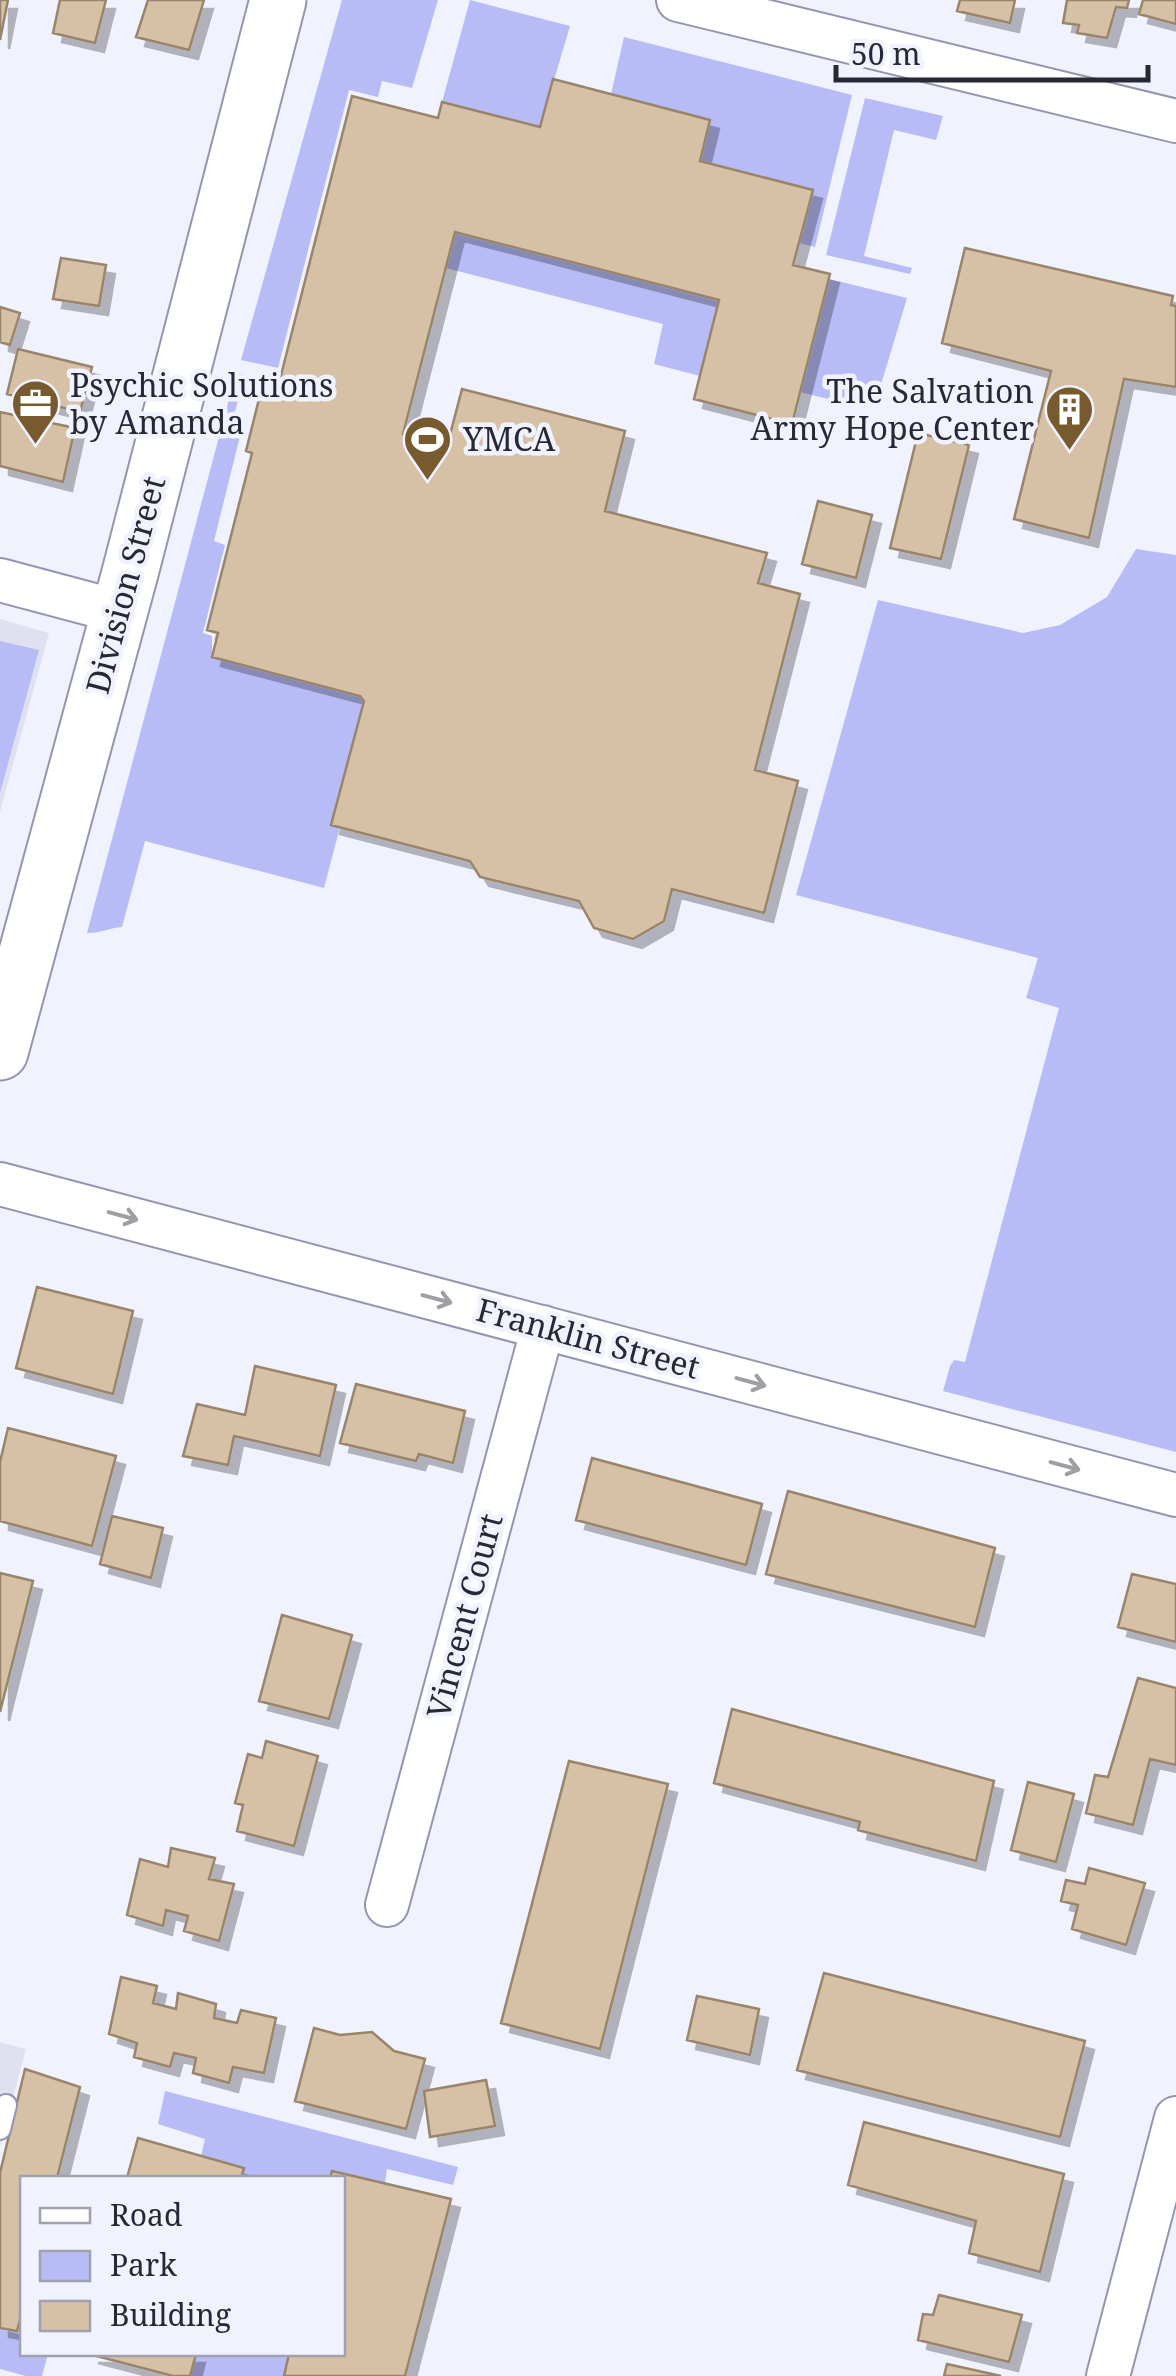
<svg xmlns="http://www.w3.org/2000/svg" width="1176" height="2376" viewBox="0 0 1176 2376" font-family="'Noto Serif',serif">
<defs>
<filter id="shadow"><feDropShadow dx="9" dy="9" stdDeviation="0" flood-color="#0004"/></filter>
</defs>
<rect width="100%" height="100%" fill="#f1f2ff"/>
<path fill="#dfe1f1" d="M0,619L49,633L0,812Z
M0,2042L26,2049L0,2146Z"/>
<path fill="#b7bcf6" d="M342,0H438L412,88L382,81L378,97L349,90L278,368L241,360Z
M470,0L570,26L540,127L442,102Z
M624,37L852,95L815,247L799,243L812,190L700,161L710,120L611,94Z
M865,98L943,116L936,140L894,130L864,256L912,268L910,274L826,255Z
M455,232L719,300L700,376L654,364L663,324L446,268Z
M829,279L907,298L880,388L865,403L848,404L800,392Z
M236,373L244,375L230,433L240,436L214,541L225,545L203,633L212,636V658L360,696L364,701L332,824L340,827L324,888L145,841L122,927C110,928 101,933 87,933Z
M1136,549L1176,555V1452L943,1391L950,1366L954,1360L965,1362L1059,1008L1026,998L1038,958L796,895L878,600L1023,633L1060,625L1107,597Z
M0,641L39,650L0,793Z
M165,2091L458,2167L453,2185L387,2169L385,2183L333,2171L330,2178H241L243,2168L201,2156L205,2139L158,2124Z
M0,2329L22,2335V2354H48L42,2376H26L0,2369Z
M196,2354H289L284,2376H190Z"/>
<path fill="#d6c1a6" stroke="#99856c" stroke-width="2.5" filter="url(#shadow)" d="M0,0H8L0,40Z
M60,0H106L95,43L53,33Z
M148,0H204L189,50L136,37Z
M960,0H1015L1010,23L957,11Z
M1067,0H1129L1127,8L1116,7L1107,38L1077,33L1079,25L1063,23Z
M1143,0H1176V24L1139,14Z
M553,79L710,120L700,161L813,190L793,265L830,274L792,424L694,399L719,300L455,232L403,434L447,446L462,389L625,431L605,511L767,553L758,583L800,594L755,770L798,781L764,913L672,889L664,921L633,939L594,928L579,901L480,877L470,861L331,825L364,701L360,696L212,657L218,633L207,630L252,453L246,451L264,379L279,383L352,96L438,118L442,102L540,127Z
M965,248L1173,296L1171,305L1176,306V387L1124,379L1089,538L1014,519L1051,371L942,343Z
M61,258L106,265L99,306L53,299Z
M0,307L20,313L10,345L0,342Z
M18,349L92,367L80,412L7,394Z
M0,412L75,428L63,482L0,466Z
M918,433L969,445L941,559L890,548Z
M818,501L872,515L856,578L802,564Z
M37,1287L133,1311L113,1394L16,1368Z
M255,1366L336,1385L320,1456L234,1436L228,1465L183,1456L197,1404L245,1415Z
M356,1384L465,1411L453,1463L419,1454L416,1461L340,1443Z
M8,1428L116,1456L92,1546L0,1521V1462Z
M592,1458L762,1504L746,1565L576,1520Z
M788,1491L995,1548L975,1627L766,1574Z
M112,1516L163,1528L151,1578L100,1564Z
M0,1573L33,1581L0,1712Z
M1132,1574L1176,1584V1642L1118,1627Z
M282,1615L352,1635L329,1719L259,1701Z
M1138,1678L1176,1688V1765L1150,1759L1133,1825L1086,1813L1095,1775L1108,1777Z
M732,1709L994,1781L976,1861L858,1830L860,1822L714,1783Z
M266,1741L318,1756L294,1846L237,1831L243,1805L235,1803L248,1754L262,1758Z
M569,1761L668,1784L600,2049L501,2023Z
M1028,1782L1074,1794L1056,1862L1011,1850Z
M171,1848L215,1858L209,1879L234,1884L219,1941L184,1931L188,1916L166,1910L163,1926L127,1915L140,1859L168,1867Z
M1089,1868L1145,1883L1126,1945L1072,1929L1078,1905L1061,1901L1066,1880L1085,1884Z
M824,1973L1085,2041L1060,2137L797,2070Z
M121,1977L157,1986L153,2003L176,2009L178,1993L216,2004L214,2018L237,2023L241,2010L276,2018L264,2073L233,2067L229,2083L193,2073L196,2058L174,2053L170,2067L134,2057L137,2043L109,2034Z
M697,1996L759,2009L750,2055L687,2040Z
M314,2028L340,2035L372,2032L394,2051L425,2059L406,2129L295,2101Z
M25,2069L80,2087L57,2178H22V2312L17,2331L0,2328V2173Z
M486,2080L495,2126L430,2137L424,2091Z
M864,2122L1064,2174L1040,2272L969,2253L976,2221L848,2185Z
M138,2138L244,2168L241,2178H127Z
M332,2171L451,2199L405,2376H284L289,2354H342V2178H330Z
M939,2295L1022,2315L1009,2362L918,2340L923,2314L933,2315Z
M89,2354H196L190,2376H173Z
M947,2364L1001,2376H944Z"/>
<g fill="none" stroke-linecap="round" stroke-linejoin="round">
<defs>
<path id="lane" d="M0,2129L6,2105"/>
<path id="street" d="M678,0L1176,121
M0,580L120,612
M0,1184L1176,1495
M387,1905L543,1327
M1108,2376L1176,2118"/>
<path id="secondary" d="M0,1052L130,573L278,0"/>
</defs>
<use href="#lane" stroke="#9395b3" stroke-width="24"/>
<use href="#street" stroke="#9395b3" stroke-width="46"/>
<use href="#secondary" stroke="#9395b3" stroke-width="59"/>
<use href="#lane" stroke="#fff" stroke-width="20"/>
<use href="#street" stroke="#fff" stroke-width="42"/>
<use href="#secondary" stroke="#fff" stroke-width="55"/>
</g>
<defs><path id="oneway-shaft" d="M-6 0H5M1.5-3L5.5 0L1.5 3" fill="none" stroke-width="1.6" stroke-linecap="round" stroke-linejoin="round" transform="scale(2.5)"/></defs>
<g stroke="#9e9ea3">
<use href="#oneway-shaft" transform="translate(123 1216) rotate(15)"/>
<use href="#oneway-shaft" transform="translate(437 1299) rotate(15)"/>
<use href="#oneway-shaft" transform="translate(751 1382) rotate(15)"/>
<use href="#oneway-shaft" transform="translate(1065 1466) rotate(15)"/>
</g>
<defs>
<symbol id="office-pin" viewBox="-11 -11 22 30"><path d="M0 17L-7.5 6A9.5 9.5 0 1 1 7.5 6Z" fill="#785a2f" stroke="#f1f2ff"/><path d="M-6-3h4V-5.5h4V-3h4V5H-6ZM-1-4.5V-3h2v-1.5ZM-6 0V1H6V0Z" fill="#fff"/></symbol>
<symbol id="building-pin" viewBox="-11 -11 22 30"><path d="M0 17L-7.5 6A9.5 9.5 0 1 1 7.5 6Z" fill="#785a2f" stroke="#f1f2ff"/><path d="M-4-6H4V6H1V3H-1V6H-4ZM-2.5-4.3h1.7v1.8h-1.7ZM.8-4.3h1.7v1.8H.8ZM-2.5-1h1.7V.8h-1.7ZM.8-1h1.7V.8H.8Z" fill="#fff"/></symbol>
<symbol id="stadium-pin" viewBox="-11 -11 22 30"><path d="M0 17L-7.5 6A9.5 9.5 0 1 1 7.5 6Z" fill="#785a2f" stroke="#f1f2ff"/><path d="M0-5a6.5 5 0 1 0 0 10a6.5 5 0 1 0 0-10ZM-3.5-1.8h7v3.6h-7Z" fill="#fff"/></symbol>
</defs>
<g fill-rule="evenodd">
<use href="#office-pin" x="8" y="376" width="55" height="75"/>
<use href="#building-pin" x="1042" y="382" width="55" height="75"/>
<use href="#stadium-pin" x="400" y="412" width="55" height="75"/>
</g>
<g text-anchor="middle" stroke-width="9" stroke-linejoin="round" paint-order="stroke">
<g font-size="32" fill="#272833" stroke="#f1f2ff" text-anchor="start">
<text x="70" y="397">Psychic Solutions<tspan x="70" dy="37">by Amanda</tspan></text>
<text x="1034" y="403" text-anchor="end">The Salvation<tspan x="1034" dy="37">Army Hope Center</tspan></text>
<text x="463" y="451">YMCA</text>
</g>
<g font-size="32" fill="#272833" stroke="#f1f2ff">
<text transform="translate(126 585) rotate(-75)" y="11">Division Street</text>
<text transform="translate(588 1339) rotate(15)" y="11">Franklin Street</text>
<text transform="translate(465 1616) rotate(-75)" y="11">Vincent Court</text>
</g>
</g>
<rect x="20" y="2176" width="325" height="180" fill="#f1f2ff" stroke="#a0a1ad" stroke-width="2.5"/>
<rect x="40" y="2208" width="50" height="15" fill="#ffffff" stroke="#a0a1ad" stroke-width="2.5"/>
<text x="110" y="2226" font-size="30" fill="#272833">Road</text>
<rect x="40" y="2251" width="50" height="30" fill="#b7bcf6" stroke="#a0a1ad" stroke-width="2.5"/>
<text x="110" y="2276" font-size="30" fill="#272833">Park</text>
<rect x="40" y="2301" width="50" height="30" fill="#d6c1a6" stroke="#a0a1ad" stroke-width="2.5"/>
<text x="110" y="2326" font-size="30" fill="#272833">Building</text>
<path d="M836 65v15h312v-15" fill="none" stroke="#272833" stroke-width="5"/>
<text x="851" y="65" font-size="30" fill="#272833" stroke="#f1f2ff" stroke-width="8" paint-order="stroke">50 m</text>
</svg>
